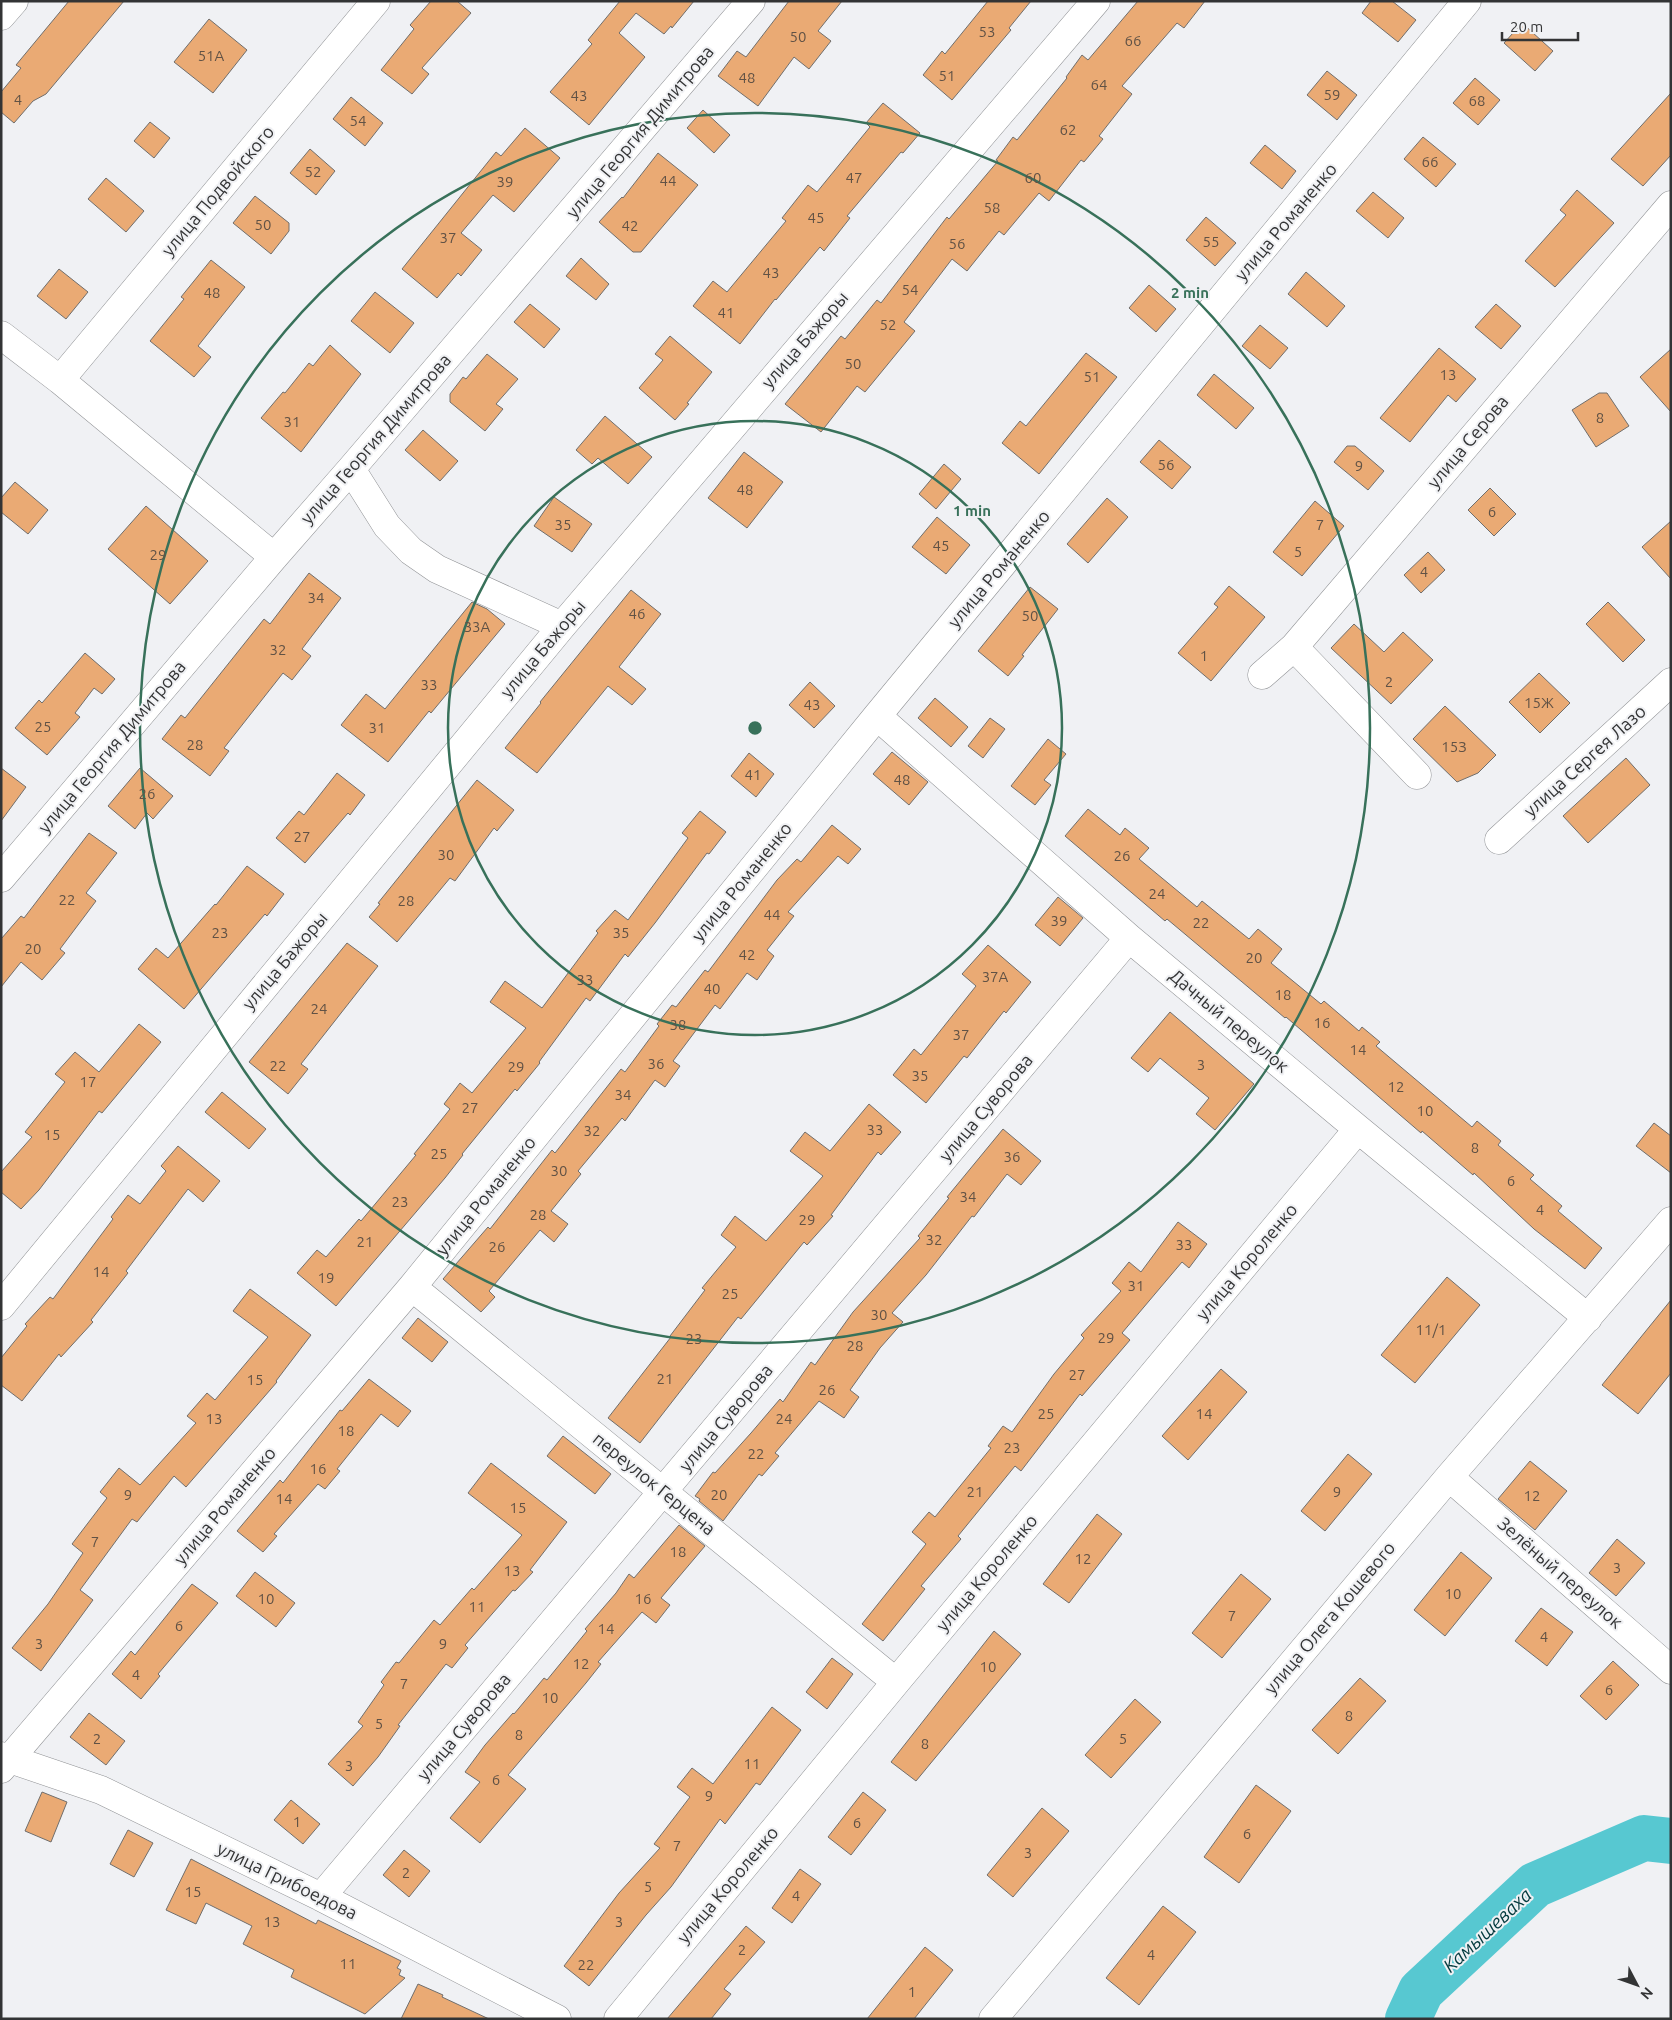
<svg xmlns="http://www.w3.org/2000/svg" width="1672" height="2020" viewBox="0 0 1672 2020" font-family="Ubuntu,sans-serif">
<rect width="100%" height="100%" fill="#f0f1f4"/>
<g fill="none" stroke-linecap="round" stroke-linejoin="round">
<path stroke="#57c8d1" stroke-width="46" d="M1408,2019L1421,1991L1535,1885L1644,1838L1671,1841"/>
</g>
<path fill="#eaaa74" stroke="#706e6c" d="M69,1H124L46,94L33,101L14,123L1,112V92L21,68L16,65Z
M431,1H457L471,13L422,68L429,74L412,94L381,70L414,29L410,25Z
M620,1H694L672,28L671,26L664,34L636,13L619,33L645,57L589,125L550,92L592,44L588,40Z
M789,1H842L818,31L831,41L809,69L794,57L758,106L718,76L737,51L746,57Z
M988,1H1031L1009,28L1011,30L952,100L923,75L942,51L945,54Z
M1138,1H1205L1184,28L1177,23L1122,86L1132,94L1099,136L1103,139L1084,162L1081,160L1049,201L1039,193L1004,235L999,231L967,271L952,259L904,322L915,331L865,392L857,386L821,432L785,404L841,336L845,339L877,300L881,303L947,217L949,219L998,161L996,160L1013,137L1017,140L1067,78L1066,77L1082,55L1088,60Z
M1371,1H1392L1416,20L1398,42L1362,13Z
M209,19L247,50L213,93L174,62Z
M1522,23L1553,51L1535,71L1504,43Z
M1327,71L1357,95L1337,120L1307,95Z
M1475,78L1500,100L1478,125L1453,103Z
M1671,93V155L1643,186L1611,159Z
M351,97L383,123L365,146L333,119Z
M883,103L920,133L903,153L901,152L847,216L850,218L824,251L820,247L776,300L775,299L740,344L693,306L713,281L727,292L786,221L782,218L808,185L817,192L870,127L866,123Z
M703,110L730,135L714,153L687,128Z
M150,122L170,138L154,158L134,141Z
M525,128L560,158L514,212L493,195L461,233L482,250L461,276L458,273L437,298L402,269L496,152L501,156Z
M1423,137L1456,164L1436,187L1404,159Z
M1265,145L1296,171L1282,189L1250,163Z
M310,149L335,171L316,195L290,173Z
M658,153L698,185L641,252H633L599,222L622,197L623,198Z
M106,178L144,211L126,232L88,199Z
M1577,190L1614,223L1555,287L1525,261L1566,215L1560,210Z
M1373,192L1404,218L1388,238L1356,211Z
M255,196L289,223V231L271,254L233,223Z
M1206,217L1236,243L1215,266L1186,240Z
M581,258L609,284L596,300L566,276Z
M211,260L245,287L198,346L211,357L194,377L150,341L184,299L181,297Z
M59,269L88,292L66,319L37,296Z
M1306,272L1345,306L1327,327L1288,294Z
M1149,285L1176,309L1156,332L1129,308Z
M375,292L414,323L390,353L351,321Z
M530,304L560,329L544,348L514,322Z
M1496,304L1521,326L1501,349L1475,327Z
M1260,325L1288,348L1270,369L1242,346Z
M670,336L712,372L687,403L689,404L675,420L639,388L663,360L655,354Z
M330,345L361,374L301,452L261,418L283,392L285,393L309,363L313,366Z
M1439,348L1476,379L1456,402L1448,395L1410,442L1380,418Z
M1671,349V412L1640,377Z
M1086,353L1117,377L1039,474L1002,443L1020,421L1026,426Z
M487,354L518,379L496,404L503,409L485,431L450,402V394L463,377L466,379Z
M1214,374L1254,408L1236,429L1197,395Z
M1599,393H1607L1629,426L1596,447L1572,410Z
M605,416L652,457L628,484L598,458L592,464L576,450Z
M423,430L458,461L440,481L405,450Z
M1159,440L1191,467L1172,489L1140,462Z
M1347,446H1355L1384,471L1368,490L1334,462Z
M744,452L783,482L747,528L708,498Z
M944,464L961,479L936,509L919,494Z
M15,482L48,510L28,534L1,512V498Z
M1490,488L1516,514L1494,536L1468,510Z
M554,497L592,524L572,552L534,526Z
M1107,498L1128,517L1088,563L1067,544Z
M1315,501L1344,526L1302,576L1273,552Z
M146,506L208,561L170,604L108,549Z
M937,517L970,545L946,574L912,547Z
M1671,521V579L1642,547Z
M1428,552L1445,570L1421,593L1404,575Z
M309,573L341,598L302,649L311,656L292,680L283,673L224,748L229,751L210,776L162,739L181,715L185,718L264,619L270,624Z
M1229,586L1265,617L1211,681L1178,653L1218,607L1214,604Z
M1030,587L1058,609L1022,655L1024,656L1008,676L978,651Z
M631,590L661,614L619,667L646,689L632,705L608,686L537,773L505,748L541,703L540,702Z
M472,602L487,609L505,624L431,713L429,711L388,762L341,725L366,694L385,709Z
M1608,602L1645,640L1623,662L1586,624Z
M1354,624L1384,652L1403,632L1433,660L1391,704L1331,648Z
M85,653L115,679L102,694L94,688L75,713L80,717L47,755L15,728L39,700L42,703Z
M1539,673L1570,703L1540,733L1509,702Z
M810,682L835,706L814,728L789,705Z
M935,698L968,727L951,747L918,718Z
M1445,706L1496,755L1478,773L1457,782L1413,739Z
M990,718L1005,729L983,758L968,746Z
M1048,739L1066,754L1044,780L1051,785L1035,805L1011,786Z
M892,752L928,782L909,805L873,774Z
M749,753L774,774L756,797L731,776Z
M1626,758L1650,785L1588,843L1563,816Z
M1,768L26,787L1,821Z
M140,768L173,796L153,819L147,813L135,829L108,806Z
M337,773L365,795L350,815L348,813L305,863L276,838L299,811L304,815Z
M477,780L514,810L497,831L494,828L455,881L450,878L397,942L369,917L380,904L378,903Z
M1088,809L1120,835L1125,828L1149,848L1139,859L1197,907L1202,901L1249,939L1258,929L1282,949L1271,963L1321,1004L1324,1001L1359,1031L1362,1027L1380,1042L1376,1046L1472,1127L1477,1121L1501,1141L1498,1145L1534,1175L1530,1179L1562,1206L1558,1211L1602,1248L1585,1269L1534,1229L1474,1173L1473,1175L1422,1131L1421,1133L1286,1017L1285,1018L1167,919L1165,921L1065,836Z
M700,811L726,832L709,854L707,853L655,923L628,957L625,954L590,1001L586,998L539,1062L540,1063L517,1091L515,1089L462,1154L463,1155L445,1178L336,1306L297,1273L317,1250L326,1257L359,1219L361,1221L416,1155L414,1154L450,1109L444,1104L460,1083L472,1093L526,1028L490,1002L505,981L542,1008L598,933L596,931L615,910L628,920L688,838L682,833Z
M832,825L861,849L848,864L838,856L788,912L794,916L767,950L774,956L757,980L747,973L720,1009L715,1005L673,1061L680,1066L665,1087L655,1080L625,1121L622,1118L578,1171L581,1174L551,1211L568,1224L554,1242L540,1230L489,1291L495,1297L481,1312L443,1279L488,1227L490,1229L552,1150L555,1153L621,1069L625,1072L659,1026L657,1024L672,1005L676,1007L705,970L708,972L777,880L797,859L801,862Z
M89,833L117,853L86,893L96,901L60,949L65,953L42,980L21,962L1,987V939L21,916L24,918Z
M247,866L284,894L267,916L265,914L184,1009L138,969L156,948L168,958L215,904L216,905Z
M1058,897L1083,918L1060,946L1035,925Z
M347,943L378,966L301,1064L308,1069L288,1094L249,1062Z
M988,945L1031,982L1006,1013L1004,1011L967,1058L964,1056L926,1103L893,1075L914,1049L921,1055L976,986L962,974Z
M1170,1012L1254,1084L1215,1130L1196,1114L1209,1098L1160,1058L1148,1072L1131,1058Z
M139,1024L161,1042L102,1113L99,1111L39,1190L21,1209L1,1192V1172L32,1137L25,1132L65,1082L55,1074L75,1052L99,1072Z
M222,1092L266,1129L249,1149L205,1112Z
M869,1104L901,1132L881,1155L878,1152L831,1215L833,1216L807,1245L804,1242L741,1319L738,1317L640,1443L608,1418L671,1337L670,1336L705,1290L702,1288L736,1247L721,1235L735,1216L766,1241L823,1176L790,1151L805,1132L830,1151Z
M1654,1123L1671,1136V1173L1636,1146Z
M1003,1129L1041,1161L1021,1185L1007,1174L974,1217L972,1216L926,1275L892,1313L903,1322L880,1348L850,1390L859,1397L844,1418L819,1401L775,1453L779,1456L762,1476L759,1474L723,1521L699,1501L700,1499L695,1496L713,1472L715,1473L751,1433L780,1399L783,1402L811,1362L815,1365L853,1312L920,1238L918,1236L949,1198L947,1197Z
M178,1146L220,1181L203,1202L188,1189L126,1271L128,1273L91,1320L93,1322L61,1357L59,1354L22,1401L1,1385V1358L27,1326L25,1324L50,1297L53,1299L113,1219L111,1217L128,1195L140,1204L166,1171L161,1166Z
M1178,1222L1207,1244L1189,1268L1182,1262L1122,1333L1130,1340L1082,1396L1080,1394L1021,1471L1015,1466L958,1536L961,1539L921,1586L925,1589L883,1641L862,1624L926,1544L912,1532L929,1512L935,1517L991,1448L988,1446L1003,1426L1012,1432L1054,1374L1084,1338L1081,1335L1121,1291L1112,1283L1129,1262L1141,1272Z
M1447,1277L1480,1305L1415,1383L1381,1355Z
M250,1289L311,1335L276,1381L277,1382L186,1487L174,1476L137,1522L132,1519L80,1590L93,1600L41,1671L12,1648L48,1604L83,1553L72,1544L107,1498L100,1492L119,1468L140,1485L196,1423L187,1416L207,1393L215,1400L268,1337L233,1311Z
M1671,1300V1373L1638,1414L1602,1385Z
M418,1318L448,1342L432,1362L402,1338Z
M1221,1369L1247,1392L1188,1460L1162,1436Z
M369,1379L411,1411L398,1427L381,1414L337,1469L340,1471L325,1489L318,1484L274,1534L277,1536L263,1552L237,1531L280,1480L283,1483L340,1410L342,1411Z
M563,1436L611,1474L595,1494L547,1456Z
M1348,1454L1372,1474L1325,1531L1301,1511Z
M1530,1461L1567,1491L1535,1530L1498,1499Z
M491,1463L567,1522L530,1570L533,1572L515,1591L513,1590L465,1645L468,1648L452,1668L446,1664L398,1725L400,1726L378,1757L353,1786L328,1764L363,1726L358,1722L384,1685L381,1682L396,1662L399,1663L434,1620L440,1625L472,1588L474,1590L522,1535L468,1493Z
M1097,1514L1122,1534L1069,1603L1043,1584Z
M679,1525L705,1546L661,1598L670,1605L656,1623L642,1612L598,1662L601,1664L586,1683L508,1775L526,1789L480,1843L450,1818L480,1782L465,1772L485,1745L513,1713L514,1714L544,1678L547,1680L587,1631L585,1629L616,1593L629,1574L634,1578Z
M1617,1539L1645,1563L1616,1596L1589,1573Z
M1461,1552L1492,1578L1445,1636L1414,1610Z
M255,1572L295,1603L276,1627L236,1596Z
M1241,1574L1271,1599L1222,1658L1192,1633Z
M192,1584L218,1603L158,1674L160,1676L141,1699L112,1674L131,1651L135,1655Z
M1541,1608L1573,1632L1547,1666L1515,1641Z
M994,1631L1021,1654L916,1781L891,1762Z
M832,1658L853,1674L827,1709L806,1692Z
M1613,1661L1639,1685L1606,1720L1580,1696Z
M1360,1678L1386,1701L1338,1754L1312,1730Z
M1135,1699L1161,1722L1111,1778L1085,1755Z
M772,1707L801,1730L760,1785L756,1783L725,1824L720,1819L671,1887L646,1915L589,1986L564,1966L619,1893L660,1848L654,1844L690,1797L677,1787L692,1768L713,1784Z
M89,1713L125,1741L106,1765L70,1737Z
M1256,1785L1291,1811L1239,1883L1204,1857Z
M42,1792L67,1802L51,1842L25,1831Z
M863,1792L886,1810L851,1855L828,1837Z
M291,1800L320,1824L303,1844L274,1820Z
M1042,1808L1069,1831L1013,1897L987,1875Z
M128,1830L153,1843L134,1877L110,1864Z
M404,1850L430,1871L409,1897L383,1875Z
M191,1859L316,1924L318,1920L401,1961L397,1968L401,1970L399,1975L405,1978L365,2014L291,1977L294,1970L243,1944L252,1926L206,1903L196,1924L166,1910Z
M800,1869L821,1884L792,1923L772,1908Z
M1163,1906L1196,1932L1139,2005L1106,1978Z
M746,1926L765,1942L724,1989L731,1994L711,2019H667Z
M925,1947L953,1970L914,2019H867Z
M418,1984L443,1995L442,1997L489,2019H401Z"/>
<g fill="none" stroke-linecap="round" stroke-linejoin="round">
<defs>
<path id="minor" d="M1,16L14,1
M1,335L60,380L274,557
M60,380L376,1
M351,469L387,526L411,551L437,569L562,626
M1294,647L1417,775
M1262,675L1294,647L1671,205
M877,716L1129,938L1358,1129L1588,1318
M1499,840L1671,682
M1,878L274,557L351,469L751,1
M412,1287L896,1682
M1,1306L562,626L1096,1
M1449,1477L1671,1670
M1,1756L101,1790L321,1897L557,2019
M1,1769L412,1287L877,716L1467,1
M321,1897L1129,938
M618,2019L896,1682L1358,1129
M993,2019L1449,1477L1671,1221"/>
</defs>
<use href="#minor" stroke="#919396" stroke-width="29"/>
<use href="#minor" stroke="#fff" stroke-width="28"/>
</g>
<g fill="none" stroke="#38715a" stroke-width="2.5">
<circle cx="755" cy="728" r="307"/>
<circle cx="755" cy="728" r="615"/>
</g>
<g text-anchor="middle" stroke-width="4" stroke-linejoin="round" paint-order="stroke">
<g font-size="15" fill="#615245">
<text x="987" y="37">53</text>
<text x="798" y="42">50</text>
<text x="1133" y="46">66</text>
<text x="211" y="61">51А</text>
<text x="947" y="81">51</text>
<text x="747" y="83">48</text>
<text x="1099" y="90">64</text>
<text x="1332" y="100">59</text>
<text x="579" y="101">43</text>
<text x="18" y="105">4</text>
<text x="1477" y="106">68</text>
<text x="358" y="126">54</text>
<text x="1068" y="135">62</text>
<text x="1430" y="167">66</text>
<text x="313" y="177">52</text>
<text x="854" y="183">47</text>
<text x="1033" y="183">60</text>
<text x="668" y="186">44</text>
<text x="505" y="187">39</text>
<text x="992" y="213">58</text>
<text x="816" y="223">45</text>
<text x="263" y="230">50</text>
<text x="630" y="231">42</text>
<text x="448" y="243">37</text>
<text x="1211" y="247">55</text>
<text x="957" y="249">56</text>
<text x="771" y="278">43</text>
<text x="910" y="295">54</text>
<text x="212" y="298">48</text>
<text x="726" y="318">41</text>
<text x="888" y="330">52</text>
<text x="853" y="369">50</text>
<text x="1448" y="380">13</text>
<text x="1092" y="382">51</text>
<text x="1600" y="423">8</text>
<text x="292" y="427">31</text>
<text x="1166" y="470">56</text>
<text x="1359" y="471">9</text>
<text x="745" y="495">48</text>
<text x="1492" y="517">6</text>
<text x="563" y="530">35</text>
<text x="1320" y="530">7</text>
<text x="941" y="551">45</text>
<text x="1298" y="557">5</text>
<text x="158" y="560">29</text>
<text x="1424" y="577">4</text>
<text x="316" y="603">34</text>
<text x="637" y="619">46</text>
<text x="1030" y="621">50</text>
<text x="477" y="632">33А</text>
<text x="278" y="655">32</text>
<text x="1204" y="661">1</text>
<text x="1389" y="687">2</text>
<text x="429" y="690">33</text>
<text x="1539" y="708">15Ж</text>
<text x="812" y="710">43</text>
<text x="43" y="732">25</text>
<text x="377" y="733">31</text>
<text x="195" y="750">28</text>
<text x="1454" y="752">15З</text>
<text x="753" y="780">41</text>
<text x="902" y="785">48</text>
<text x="147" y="799">26</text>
<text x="302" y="842">27</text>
<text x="446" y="860">30</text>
<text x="1122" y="861">26</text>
<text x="1157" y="899">24</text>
<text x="67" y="905">22</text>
<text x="406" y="906">28</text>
<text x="772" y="920">44</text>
<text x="1059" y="926">39</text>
<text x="1201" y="928">22</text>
<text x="220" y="938">23</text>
<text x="621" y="938">35</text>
<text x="33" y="954">20</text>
<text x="747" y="960">42</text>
<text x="1254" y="963">20</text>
<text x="995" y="982">37А</text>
<text x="585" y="985">33</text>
<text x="712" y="994">40</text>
<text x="1283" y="1000">18</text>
<text x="319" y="1014">24</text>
<text x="1322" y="1028">16</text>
<text x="678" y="1030">38</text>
<text x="961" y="1040">37</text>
<text x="1358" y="1055">14</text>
<text x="656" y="1069">36</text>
<text x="1201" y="1070">3</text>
<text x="278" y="1071">22</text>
<text x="516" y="1072">29</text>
<text x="920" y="1081">35</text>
<text x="88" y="1087">17</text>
<text x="1396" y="1092">12</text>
<text x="623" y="1100">34</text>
<text x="470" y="1113">27</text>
<text x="1425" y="1116">10</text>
<text x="875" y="1135">33</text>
<text x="592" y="1136">32</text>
<text x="52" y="1140">15</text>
<text x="1475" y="1153">8</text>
<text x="439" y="1159">25</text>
<text x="1012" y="1162">36</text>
<text x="559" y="1176">30</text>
<text x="1511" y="1186">6</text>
<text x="968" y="1202">34</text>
<text x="400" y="1207">23</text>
<text x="1540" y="1215">4</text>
<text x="538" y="1220">28</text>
<text x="807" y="1225">29</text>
<text x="934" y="1245">32</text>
<text x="365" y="1247">21</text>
<text x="1184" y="1250">33</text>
<text x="497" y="1252">26</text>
<text x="101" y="1277">14</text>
<text x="326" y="1283">19</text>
<text x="1136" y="1291">31</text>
<text x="730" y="1299">25</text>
<text x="879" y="1320">30</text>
<text x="1431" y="1335">11/1</text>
<text x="1106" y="1343">29</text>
<text x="694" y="1344">23</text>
<text x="855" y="1351">28</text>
<text x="1077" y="1380">27</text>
<text x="665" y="1384">21</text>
<text x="255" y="1385">15</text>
<text x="827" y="1395">26</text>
<text x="1046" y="1419">25</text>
<text x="1204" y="1419">14</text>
<text x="214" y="1424">13</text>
<text x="784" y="1424">24</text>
<text x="346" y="1436">18</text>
<text x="1012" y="1453">23</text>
<text x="756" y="1459">22</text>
<text x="318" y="1474">16</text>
<text x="975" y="1497">21</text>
<text x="1337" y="1497">9</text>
<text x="128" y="1500">9</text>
<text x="719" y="1500">20</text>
<text x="1532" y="1501">12</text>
<text x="284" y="1504">14</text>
<text x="518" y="1513">15</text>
<text x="95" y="1547">7</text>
<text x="678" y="1557">18</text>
<text x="1083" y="1564">12</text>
<text x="1617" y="1573">3</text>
<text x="512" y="1576">13</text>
<text x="1453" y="1599">10</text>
<text x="266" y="1604">10</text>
<text x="643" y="1604">16</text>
<text x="477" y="1612">11</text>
<text x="1232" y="1621">7</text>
<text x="179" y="1631">6</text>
<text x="606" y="1634">14</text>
<text x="1544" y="1642">4</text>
<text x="39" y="1649">3</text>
<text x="443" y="1649">9</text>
<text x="581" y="1669">12</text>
<text x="988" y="1672">10</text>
<text x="136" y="1680">4</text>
<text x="404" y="1689">7</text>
<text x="1609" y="1695">6</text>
<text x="550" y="1703">10</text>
<text x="1349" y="1721">8</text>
<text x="379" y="1729">5</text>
<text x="519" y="1740">8</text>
<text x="97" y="1744">2</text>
<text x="1123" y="1744">5</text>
<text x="925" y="1749">8</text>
<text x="752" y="1769">11</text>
<text x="349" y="1771">3</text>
<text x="496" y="1785">6</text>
<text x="709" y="1801">9</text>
<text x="297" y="1827">1</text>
<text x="857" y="1828">6</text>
<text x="1247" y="1839">6</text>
<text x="677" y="1851">7</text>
<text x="1028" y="1858">3</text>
<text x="406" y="1878">2</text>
<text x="648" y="1892">5</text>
<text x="193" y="1897">15</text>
<text x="796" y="1901">4</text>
<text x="272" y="1927">13</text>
<text x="619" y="1927">3</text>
<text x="742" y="1955">2</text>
<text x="1151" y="1960">4</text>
<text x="348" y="1969">11</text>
<text x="586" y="1970">22</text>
<text x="912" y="1997">1</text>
</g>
<g font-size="18" fill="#333435" stroke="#f0f1f4">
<text transform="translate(640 132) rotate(-50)" y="6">улица Георгия Димитрова</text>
<text transform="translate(218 191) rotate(-50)" y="6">улица Подвойского</text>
<text transform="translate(1286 222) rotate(-50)" y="6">улица Романенко</text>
<text transform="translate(805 340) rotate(-49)" y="6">улица Бажоры</text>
<text transform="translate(376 439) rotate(-49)" y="6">улица Георгия Димитрова</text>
<text transform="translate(1468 442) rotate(-50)" y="6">улица Серова</text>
<text transform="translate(999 569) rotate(-50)" y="6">улица Романенко</text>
<text transform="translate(543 649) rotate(-50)" y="6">улица Бажоры</text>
<text transform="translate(112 747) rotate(-50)" y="6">улица Георгия Димитрова</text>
<text transform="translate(1585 761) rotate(-42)" y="6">улица Сергея Лазо</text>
<text transform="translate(742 882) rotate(-51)" y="6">улица Романенко</text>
<text transform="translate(285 961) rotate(-50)" y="6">улица Бажоры</text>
<text transform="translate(1229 1021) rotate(40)" y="6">Дачный переулок</text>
<text transform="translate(986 1108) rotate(-50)" y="6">улица Суворова</text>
<text transform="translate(486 1196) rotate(-51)" y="6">улица Романенко</text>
<text transform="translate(1247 1262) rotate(-50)" y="6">улица Короленко</text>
<text transform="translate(726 1418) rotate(-50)" y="6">улица Суворова</text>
<text transform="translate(654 1484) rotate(39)" y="6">переулок Герцена</text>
<text transform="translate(225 1506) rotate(-50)" y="6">улица Романенко</text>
<text transform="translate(987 1573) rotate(-50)" y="6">улица Короленко</text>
<text transform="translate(1560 1573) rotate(41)" y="6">Зелёный переулок</text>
<text transform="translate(1330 1618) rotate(-50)" y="6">улица Олега Кошевого</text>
<text transform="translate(464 1727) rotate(-50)" y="6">улица Суворова</text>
<text transform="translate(287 1881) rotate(26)" y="6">улица Грибоедова</text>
<text transform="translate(728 1885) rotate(-50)" y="6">улица Короленко</text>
</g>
<g font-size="19" font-style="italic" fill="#033a3e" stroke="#f0f1f4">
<text transform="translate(1487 1930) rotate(-43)" y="7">Камышеваха</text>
</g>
</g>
<circle cx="755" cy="728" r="8" fill="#38715a" stroke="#f0f1f4" stroke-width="2.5"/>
<g font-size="15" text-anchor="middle" font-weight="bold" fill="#38715a" stroke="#f0f1f4" stroke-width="4" stroke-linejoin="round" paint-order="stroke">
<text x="1190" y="298">2 min</text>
<text x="972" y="516">1 min</text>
</g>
<rect width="1672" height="2020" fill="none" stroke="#333435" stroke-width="5"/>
<g transform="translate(1637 1985) rotate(131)" stroke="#f0f1f4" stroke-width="4" paint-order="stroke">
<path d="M0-4L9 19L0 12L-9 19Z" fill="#333435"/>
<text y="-8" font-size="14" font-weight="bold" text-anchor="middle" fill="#333435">N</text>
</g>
<path d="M1502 32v8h76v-8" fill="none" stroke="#333435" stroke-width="2.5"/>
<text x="1510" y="32" font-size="15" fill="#333435" stroke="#f0f1f4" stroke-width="4" paint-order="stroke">20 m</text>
</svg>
